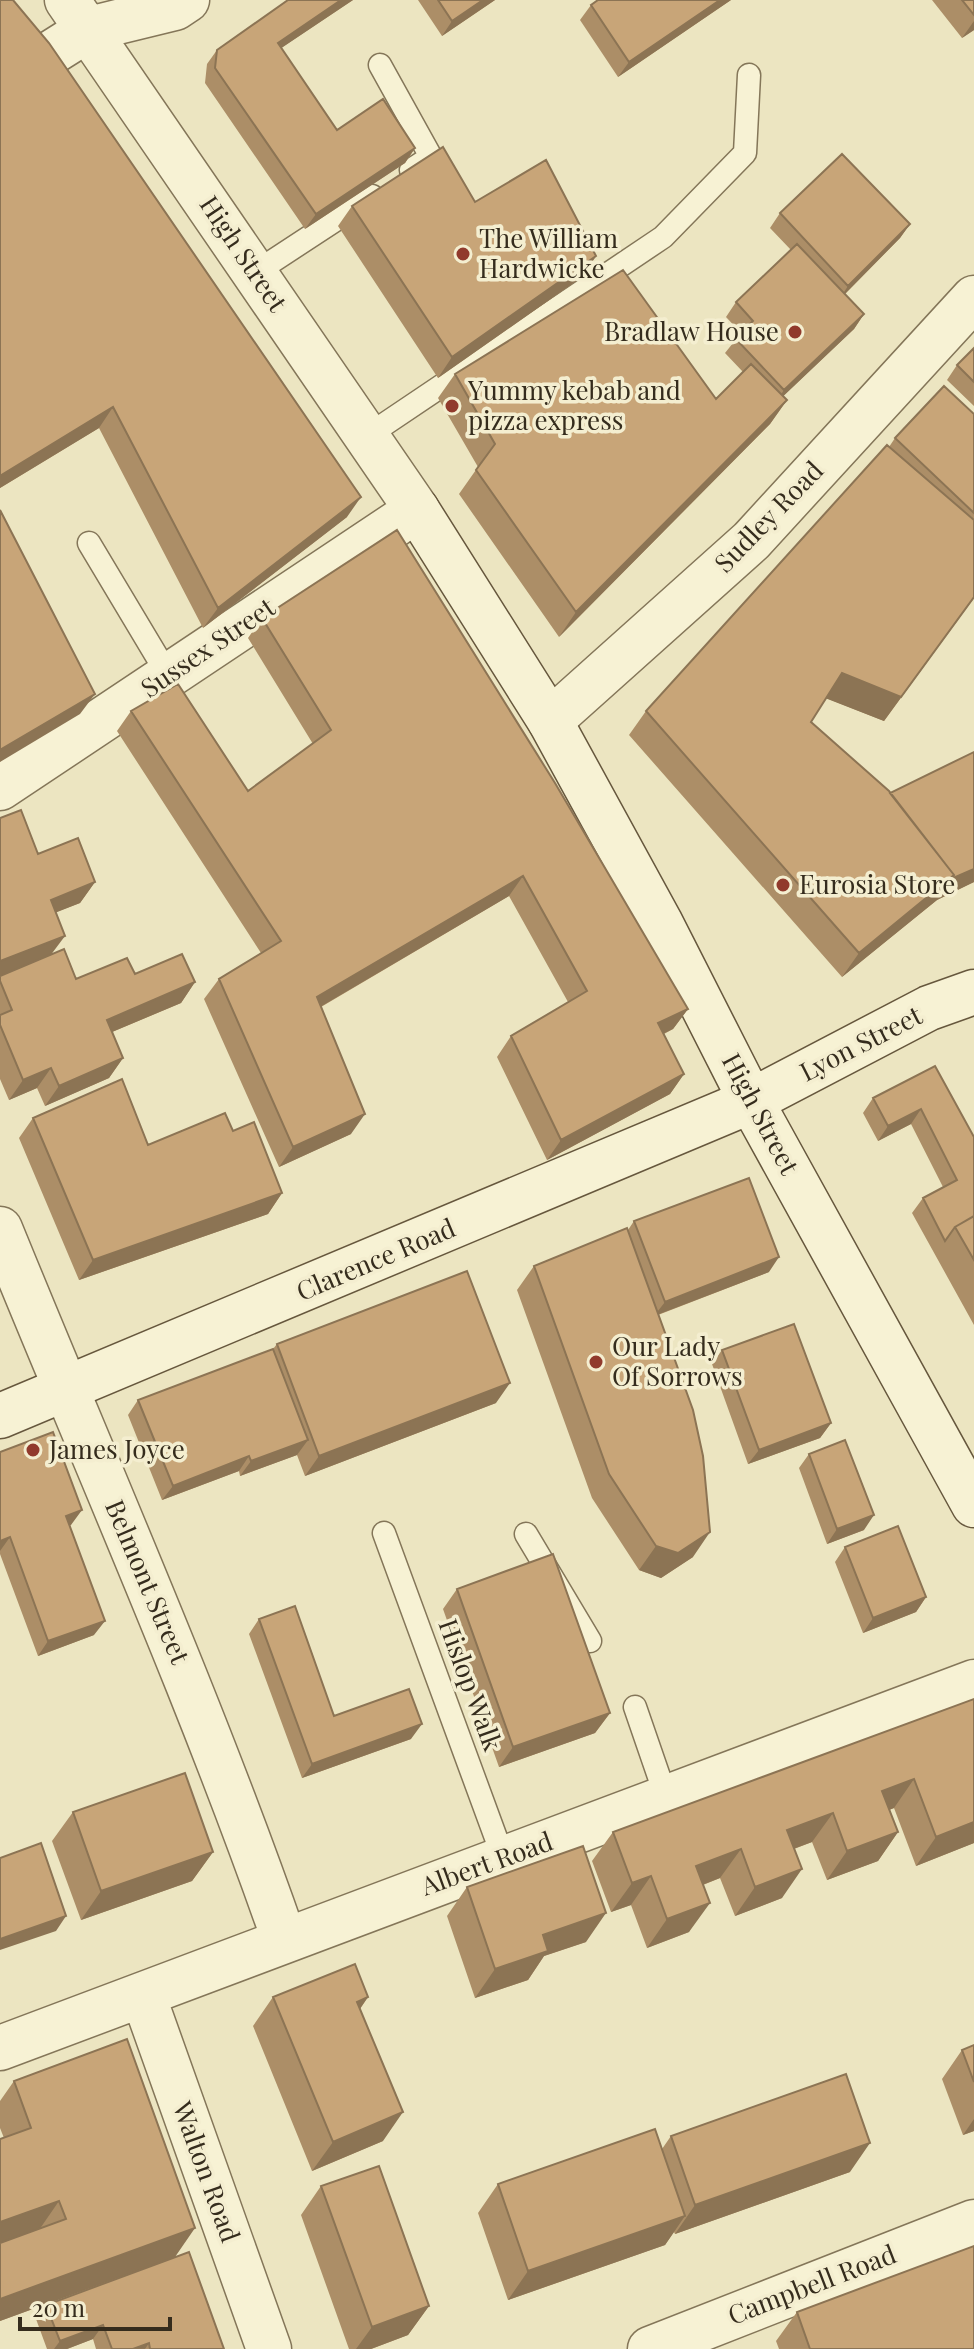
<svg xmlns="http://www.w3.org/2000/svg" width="974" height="2349" viewBox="0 0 974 2349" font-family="'Playfair Display',serif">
<rect width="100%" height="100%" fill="#ece5c1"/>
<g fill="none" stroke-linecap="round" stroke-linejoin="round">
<defs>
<path id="lane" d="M380,65L431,157L411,170
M256,272L372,196
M367,436L663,237L745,153L749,75
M89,543L168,675
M384,1533L503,1857
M526,1534L590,1641
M635,1707L666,1797"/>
<path id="street" d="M35,63L89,29L175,8L187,0
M550,721L751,541L974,298
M0,788L417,510L67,0
M0,1229C96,1465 200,1698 284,1939
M143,1995L269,2349
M0,2048L974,1682
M650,2349L974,2222"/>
<path id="secondary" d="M417,510L550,721L660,922L751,1101L974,1505
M0,1416L751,1101L929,1008L974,992"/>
</defs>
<use href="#lane" stroke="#847659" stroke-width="25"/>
<use href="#street" stroke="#847659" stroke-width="47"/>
<use href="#secondary" stroke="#66573d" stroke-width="47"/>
<use href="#lane" stroke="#f7f2d4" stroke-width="22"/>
<use href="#street" stroke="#f7f2d4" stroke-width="44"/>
<use href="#secondary" stroke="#f7f2d4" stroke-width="44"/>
</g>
<path fill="#ac8e67" d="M0,0L347,517L203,628L99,428L0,488Z
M288,0H353L281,48L337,130L415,148L405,163L305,229L205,83L207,64L217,50Z
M418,0H495L442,36Z
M731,0L618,77L580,20L591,5Z
M932,0H974V30L962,38Z
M475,202L596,256L582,277L438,378L338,226L352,206Z
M780,213L910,224L900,238L845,294L864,314L854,329L783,396L787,400L770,424L559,637L459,494L478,467L438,398L455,374L716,399L743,372L725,353L741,333L726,317L736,302L791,250L770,228Z
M974,348V406L947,380L957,365Z
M974,414V598L884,721L826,698L811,722L890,793L974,752V882L937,900L842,977L629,735L646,711L889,447L895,438Z
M262,618L688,1009L673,1029L664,1034L684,1074L670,1094L547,1160L497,1057L511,1036L568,1002L509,896L321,1007L351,1134L279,1167L204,999L219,979L261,953L117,731L131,711L248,791L313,744L248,638Z
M0,818L38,854L95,882L80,903L56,912L52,954L76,979L135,974L195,982L181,1003L112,1032L123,1058L109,1078L45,1106L37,1088L9,1100L0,1079Z
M935,1066L974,1137V1325L912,1213L923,1198L943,1187L911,1124L878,1141L863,1113L873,1098Z
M33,1118L148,1145L233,1131L282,1193L268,1214L79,1280L19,1138Z
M634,1221L769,1272L658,1315L693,1557L661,1578L639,1570L592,1498L517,1290L534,1266L628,1230Z
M277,1344L496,1403L305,1476L297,1455L240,1476L239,1471L162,1500L128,1415L138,1400L273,1349Z
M722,1350L831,1423L820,1438L748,1464L712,1364Z
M0,1452L71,1525H70L94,1635L38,1656L0,1554Z
M809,1454L864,1530L827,1544L799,1468Z
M845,1547L926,1597L916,1612L863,1633L835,1562Z
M457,1589L610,1713L595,1733L499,1767L443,1609Z
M259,1619L334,1716L411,1739L302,1778L249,1634Z
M974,1699V1843L916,1866L894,1808L889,1810L898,1832L878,1861L827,1880L812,1842L794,1849L782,1898L735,1916L720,1878L703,1885L689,1932L647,1948L631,1905L611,1912L592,1861L613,1832Z
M73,1812L213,1852L192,1881L81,1920L52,1841Z
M467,1887L586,1942L544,1956L528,1980L475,1998L447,1916Z
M273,1997H368L360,2009L383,2141L312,2171L253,2026Z
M974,2046V2131L963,2135L942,2079L962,2050Z
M14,2081L175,2257L0,2321L4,2138L0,2128V2101Z
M671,2136L850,2172L675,2234L674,2232L665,2245L508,2300L478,2213L498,2184L662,2149Z
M321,2186L429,2306L408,2335L371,2349H349L301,2215Z
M46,2305L224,2349H96L93,2339L67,2349H47L36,2319Z
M797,2312L974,2349H779L776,2341Z"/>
<path fill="#8c7454" d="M341,0H353L268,57L278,43Z
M483,0H495L442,36L452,21Z
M720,0H731L618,77L629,62Z
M974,21V30L962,38Z
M415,148L405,163L305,229L316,214Z
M910,224L900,238L838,301L848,286Z
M596,256L582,277L438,378L452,357Z
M864,314L854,329L774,405L784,390Z
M787,400L770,424L559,637L576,612Z
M113,407L99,428L0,488V476Z
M361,497L347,517L203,628L218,608Z
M974,597L884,721L825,698L842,673Z
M95,694L80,714L0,762V750Z
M974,869V882L937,900L842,977L859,953L954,875Z
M523,876L509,896L303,1017L317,997Z
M95,882L80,903L37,920L51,900Z
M65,936L50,956L0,976V961Z
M195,982L181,1003L93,1040L107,1020Z
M688,1009L673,1029L644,1043L658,1023Z
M123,1058L109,1078L45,1106L59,1086Z
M51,1068L37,1088L9,1100L23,1080Z
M684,1074L670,1094L547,1160L561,1140Z
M921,1109L911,1124L878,1141L888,1126Z
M365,1114L351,1134L279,1167L293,1147Z
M282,1193L268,1214L79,1280L93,1260Z
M779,1257L769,1272L654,1316L665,1302Z
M510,1383L496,1403L305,1476L319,1456Z
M831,1423L820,1438L748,1464L759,1450Z
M308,1440L297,1455L240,1476L251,1461Z
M249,1456L239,1471L162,1500L173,1486Z
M82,1510L71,1525L56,1531L66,1516Z
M874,1515L864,1530L827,1544L837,1529Z
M710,1532L693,1557L661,1578L639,1570L656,1546Z
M10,1537L0,1551V1541Z
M926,1597L916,1612L863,1633L873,1618Z
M105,1621L94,1635L38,1656L48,1641Z
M610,1713L595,1733L499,1767L513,1747Z
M422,1724L411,1739L302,1778L312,1764Z
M914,1779L894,1808L862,1820L882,1791Z
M833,1813L812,1842L766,1859L787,1830Z
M974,1822V1843L916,1866L936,1837Z
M898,1832L878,1861L827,1880L847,1851Z
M741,1849L720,1878L676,1895L696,1866Z
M213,1852L192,1881L81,1920L101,1891Z
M802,1869L782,1898L735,1916L755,1887Z
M651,1876L631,1905L611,1912L632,1883Z
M710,1903L689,1932L647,1948L667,1919Z
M606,1913L586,1942L544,1956L528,1980L475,1998L495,1969L543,1935Z
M66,1916L56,1931L0,1950V1939Z
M368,1997L348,2026L357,2002Z
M403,2112L383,2141L312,2171L333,2142Z
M974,2119V2131L963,2135Z
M870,2143L850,2172L675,2234L695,2205Z
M59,2201L39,2230L0,2244V2222Z
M685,2216L665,2245L508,2300L528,2271Z
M195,2228L175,2257L0,2321V2299Z
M429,2306L408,2335L371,2349H356L372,2327Z
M103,2325L93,2339L67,2349H54L60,2341Z
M149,2343L145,2349H133Z"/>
<path fill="#c8a578" stroke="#8c7454" stroke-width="2" d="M0,0H13L49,43L361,497L218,608L113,407L0,476Z
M288,0H341L278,43L337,130L383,99L415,148L316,214L215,68L217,50Z
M438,0H483L452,21Z
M598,0H720L629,62L591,5Z
M962,0H974V15Z
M443,147L475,202L546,160L596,256L452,357L352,206Z
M842,154L910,224L848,286L780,213Z
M797,244L864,314L784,390L735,338L753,321L736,302Z
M623,270L716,399L751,364L787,400L576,612L476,470L495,444L455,374Z
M974,348V382L957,365Z
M944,386L974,414V513L895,438Z
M887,445L974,520V597L901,697L842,673L811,722L889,791L954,875L859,953L646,711Z
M0,510L95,694L0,750Z
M397,530L555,783L688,1009L658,1023L684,1074L561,1140L511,1036L587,991L523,876L317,997L365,1114L293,1147L219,979L281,941L131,711L178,684L248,791L331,730L262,618Z
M974,752V869L951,879L954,875L890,793Z
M21,810L38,854L78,838L95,882L51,900L65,936L0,961V818Z
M64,949L76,979L127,958L135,974L182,954L195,982L107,1020L123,1058L59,1086L51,1068L23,1080L0,1025V1015L12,1010L0,981V976Z
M935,1066L974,1137V1216L955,1227L945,1241L923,1198L957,1180L921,1109L888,1126L873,1098Z
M122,1079L148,1145L225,1113L233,1131L254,1122L282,1193L93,1260L33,1118Z
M749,1178L779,1257L665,1302L634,1221Z
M974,1216V1260L955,1227Z
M627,1228L693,1410L703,1456L710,1532L678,1553L656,1546L609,1474L534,1266Z
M467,1271L510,1383L319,1456L277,1344Z
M794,1324L831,1423L759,1450L722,1350Z
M273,1349L308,1440L251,1461L249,1456L173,1486L138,1400Z
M53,1432L82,1510L66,1516L105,1621L48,1641L10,1537L0,1541V1452Z
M845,1440L874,1515L837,1529L809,1454Z
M898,1526L926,1597L873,1618L845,1547Z
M553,1554L610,1713L513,1747L457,1589Z
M295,1606L334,1716L409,1689L422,1724L312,1764L259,1619Z
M974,1699V1822L936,1837L914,1779L882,1791L898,1832L847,1851L833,1813L787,1830L802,1869L755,1887L741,1849L696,1866L710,1903L667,1919L651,1876L632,1883L613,1832Z
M185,1773L213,1852L101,1891L73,1812Z
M41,1843L66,1916L0,1939V1858Z
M583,1846L606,1913L543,1935L548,1951L495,1969L467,1887Z
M355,1964L368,1997L357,2002L403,2112L333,2142L273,1997Z
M127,2039L195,2228L0,2299V2243L66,2219L59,2201L0,2222V2139L31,2128L14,2081Z
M974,2045V2082L962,2050Z
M846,2074L870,2143L695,2205L671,2136Z
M655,2129L685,2216L528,2271L498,2184Z
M379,2166L429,2306L372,2327L321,2186Z
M974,2246V2349H810L797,2312Z
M189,2252L224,2349H150L149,2343L133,2349H112L103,2325L60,2341L46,2305Z"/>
<g fill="#913a2c" stroke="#f4eed0" stroke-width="3">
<circle cx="463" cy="254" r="8"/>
<circle cx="795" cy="332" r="8"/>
<circle cx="452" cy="406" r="8"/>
<circle cx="783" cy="885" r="8"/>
<circle cx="596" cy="1362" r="8"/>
<circle cx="33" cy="1450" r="8"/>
</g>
<g text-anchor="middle" stroke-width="7" stroke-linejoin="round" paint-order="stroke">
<g font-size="26" fill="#352c1d" stroke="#f4eed0" text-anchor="start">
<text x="479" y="248">The William<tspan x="479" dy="30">Hardwicke</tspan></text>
<text x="779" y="341" text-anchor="end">Bradlaw House</text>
<text x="468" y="400">Yummy kebab and<tspan x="468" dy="30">pizza express</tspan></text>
<text x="799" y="894">Eurosia Store</text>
<text x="612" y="1356">Our Lady<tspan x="612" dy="30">Of Sorrows</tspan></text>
<text x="49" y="1459">James Joyce</text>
</g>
<g font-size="26" fill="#352c1d" stroke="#f4eed0">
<text transform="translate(243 254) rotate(56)" y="9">High Street</text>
<text transform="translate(769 517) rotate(-46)" y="9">Sudley Road</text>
<text transform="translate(208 648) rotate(-34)" y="9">Sussex Street</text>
<text transform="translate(861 1044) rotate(-27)" y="9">Lyon Street</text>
<text transform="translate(760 1114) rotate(62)" y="9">High Street</text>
<text transform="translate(376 1260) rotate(-23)" y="9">Clarence Road</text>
<text transform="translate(147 1582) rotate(67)" y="9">Belmont Street</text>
<text transform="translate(470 1685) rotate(70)" y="9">Hislop Walk</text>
<text transform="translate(487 1864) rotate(-20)" y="9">Albert Road</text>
<text transform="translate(206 2172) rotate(70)" y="9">Walton Road</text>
<text transform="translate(812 2285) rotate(-21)" y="9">Campbell Road</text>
</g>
</g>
<path d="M20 2317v12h150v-12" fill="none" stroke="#352c1d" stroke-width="4"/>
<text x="32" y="2317" font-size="24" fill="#352c1d" stroke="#f4eed0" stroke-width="6" paint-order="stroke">20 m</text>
</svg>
